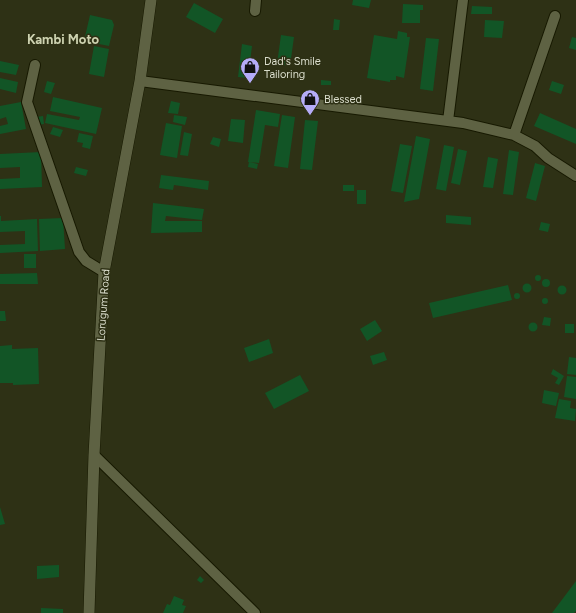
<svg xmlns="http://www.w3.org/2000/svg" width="576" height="613" viewBox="0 0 576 613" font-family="Figtree,sans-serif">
<rect width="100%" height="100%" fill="#2e3115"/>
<path fill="#125526" d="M353,0H371L369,8L352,5Z
M194,3L223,19L215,33L186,17Z
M403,4L423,5V10H420V23H402Z
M472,6L492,7V14H471Z
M90,15L112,20L114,25L109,46L84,41Z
M334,19L340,20L339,30H333Z
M485,20L504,21L502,38L484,37Z
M398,31L407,33V37H410L404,78L396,76V80H390V82L367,78L374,35L397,39Z
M281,35L294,37L290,66L277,64Z
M572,37L576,38V50L569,48Z
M426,38L439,39L433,91L420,89Z
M242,44L252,46L248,78L238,77Z
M94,46L109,49L104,77L89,74Z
M0,61L19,65L16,75L0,72Z
M0,78L18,82L16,93L0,89Z
M321,80L331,81V85H321Z
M47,81L55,83L51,94L44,92Z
M552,81L564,85L561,94L549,90Z
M53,97L102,108L96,134L45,123L47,114L79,120L80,117L50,111Z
M171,101L180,103L178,114L168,113Z
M21,102L26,129L0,134V126L8,124L6,117L0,119V106Z
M256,110L280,114L278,127L265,125L259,163L248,162Z
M540,113L576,129V144L534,126Z
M174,115L187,117L185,125L173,122Z
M282,115L295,117L288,168L274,166Z
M43,116L44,124L37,125L36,117Z
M231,119L245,120L243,143L228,141Z
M305,120L318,121L312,170L300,169Z
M166,123L182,126L177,158L160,155Z
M53,127L63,130L60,137L50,134Z
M184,132L192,134L188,156L180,155Z
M79,133L93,136L90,149L82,147L83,143L77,142Z
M416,136L430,139L419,199L404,202Z
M213,137L221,139L219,147L210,144Z
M400,144L412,146L403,193L391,191Z
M444,145L454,147L446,191L436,189Z
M458,149L467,151L460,185L451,183Z
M509,150L519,152L513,195L503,194Z
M41,152L42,187L0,189V179L20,178V167L0,168V154Z
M488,157L498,159L493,188L483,187Z
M249,162L258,164L257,169L248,167Z
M535,163L545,166L536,201L526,198Z
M76,167L88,170L86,176L74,173Z
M161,175L209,181L208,190L174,185L173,190L159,188Z
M343,185H354V191H343Z
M357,190H366V204H357Z
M153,203L204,209L202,220L166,216L165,221H202V232L151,233Z
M446,215L471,217V225L446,223Z
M0,216H1V221L37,219L38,251L0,253V245L25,244V231L0,232Z
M63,218L65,249L40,251L39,219Z
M541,222L550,224L548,232L539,230Z
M24,254H36V268H24Z
M37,273L38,284H0V274Z
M535 278a3 3 0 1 1 6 0a3 3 0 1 1-6 0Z
M542 283a4 4 0 1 1 8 0a4 4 0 1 1-8 0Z
M522.5 288a4.5 4.5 0 1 1 9 0a4.5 4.5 0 1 1-9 0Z
M508,285L512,300L433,318L429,303Z
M557.5 290a4.5 4.5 0 1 1 9 0a4.5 4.5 0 1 1-9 0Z
M514 296a3 3 0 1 1 6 0a3 3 0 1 1-6 0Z
M542 301a3 3 0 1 1 6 0a3 3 0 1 1-6 0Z
M0,311H5L6,321H0Z
M544,317L551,318L550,326L542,325Z
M375,320L382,331L367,341L360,329Z
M528.5 327a4.5 4.5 0 1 1 9 0a4.5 4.5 0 1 1-9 0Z
M565,324H574V333H565Z
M269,339L273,353L249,362L244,348Z
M12,345V349L38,348L39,384L13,385V383H0V346Z
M384,352L387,360L373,365L370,356Z
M569,357L576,358V375L567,374Z
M553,369L564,376L559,385L555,383L558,378L551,374Z
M300,375L309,391L274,409L265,393Z
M567,376L576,377V399L564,397Z
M544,390L559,393L556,406L542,403Z
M559,399L571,401L570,408L576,409L575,421L555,418Z
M0,507L5,524L0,525Z
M59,565V577L37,579V566Z
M200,576L204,580L201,583L197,580Z
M576,581V611L574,613H552Z
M174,596L184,600L182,605L186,606L183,613H163L167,604L170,605Z
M41,608L63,609V613H41Z"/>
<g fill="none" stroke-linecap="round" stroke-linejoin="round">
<defs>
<path id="minor" d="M255,11L256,0
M35,65L27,102L79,252L86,261L104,272
M140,81L463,123L514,135L535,146L548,158L576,176
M448,121L463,0
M514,135L555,16
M94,455L255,613"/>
<path id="secondary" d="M89,613L94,455L104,272L140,81L151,0"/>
</defs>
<use href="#minor" stroke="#171900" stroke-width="12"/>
<use href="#secondary" stroke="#171900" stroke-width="12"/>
<use href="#minor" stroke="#5e6243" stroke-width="10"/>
<use href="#secondary" stroke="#5e6243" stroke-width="11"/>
</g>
<defs>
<symbol id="shop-pin" viewBox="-11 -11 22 30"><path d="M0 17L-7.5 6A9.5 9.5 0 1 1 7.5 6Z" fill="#b5acf8" stroke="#2e3115"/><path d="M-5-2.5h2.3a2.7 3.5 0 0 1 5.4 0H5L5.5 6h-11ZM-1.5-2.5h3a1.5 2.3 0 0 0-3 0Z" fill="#111"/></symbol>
</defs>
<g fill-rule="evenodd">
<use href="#shop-pin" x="239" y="56" width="22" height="30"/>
<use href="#shop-pin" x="299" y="88" width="22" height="30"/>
</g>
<g text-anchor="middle" stroke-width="3" stroke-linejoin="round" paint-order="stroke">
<g font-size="11" fill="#daddcc" stroke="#2e3115" text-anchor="start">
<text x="264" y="65">Dad's Smile<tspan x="264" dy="13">Tailoring</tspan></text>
<text x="324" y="103">Blessed</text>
</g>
<g font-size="11" fill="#daddcc" stroke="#2e3115">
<text transform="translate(103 305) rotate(-86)" y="4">Lorugum Road</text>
</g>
<g font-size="13" font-weight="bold" fill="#cdd2b0" stroke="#2e3115">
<text x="63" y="44">Kambi Moto</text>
</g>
</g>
</svg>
